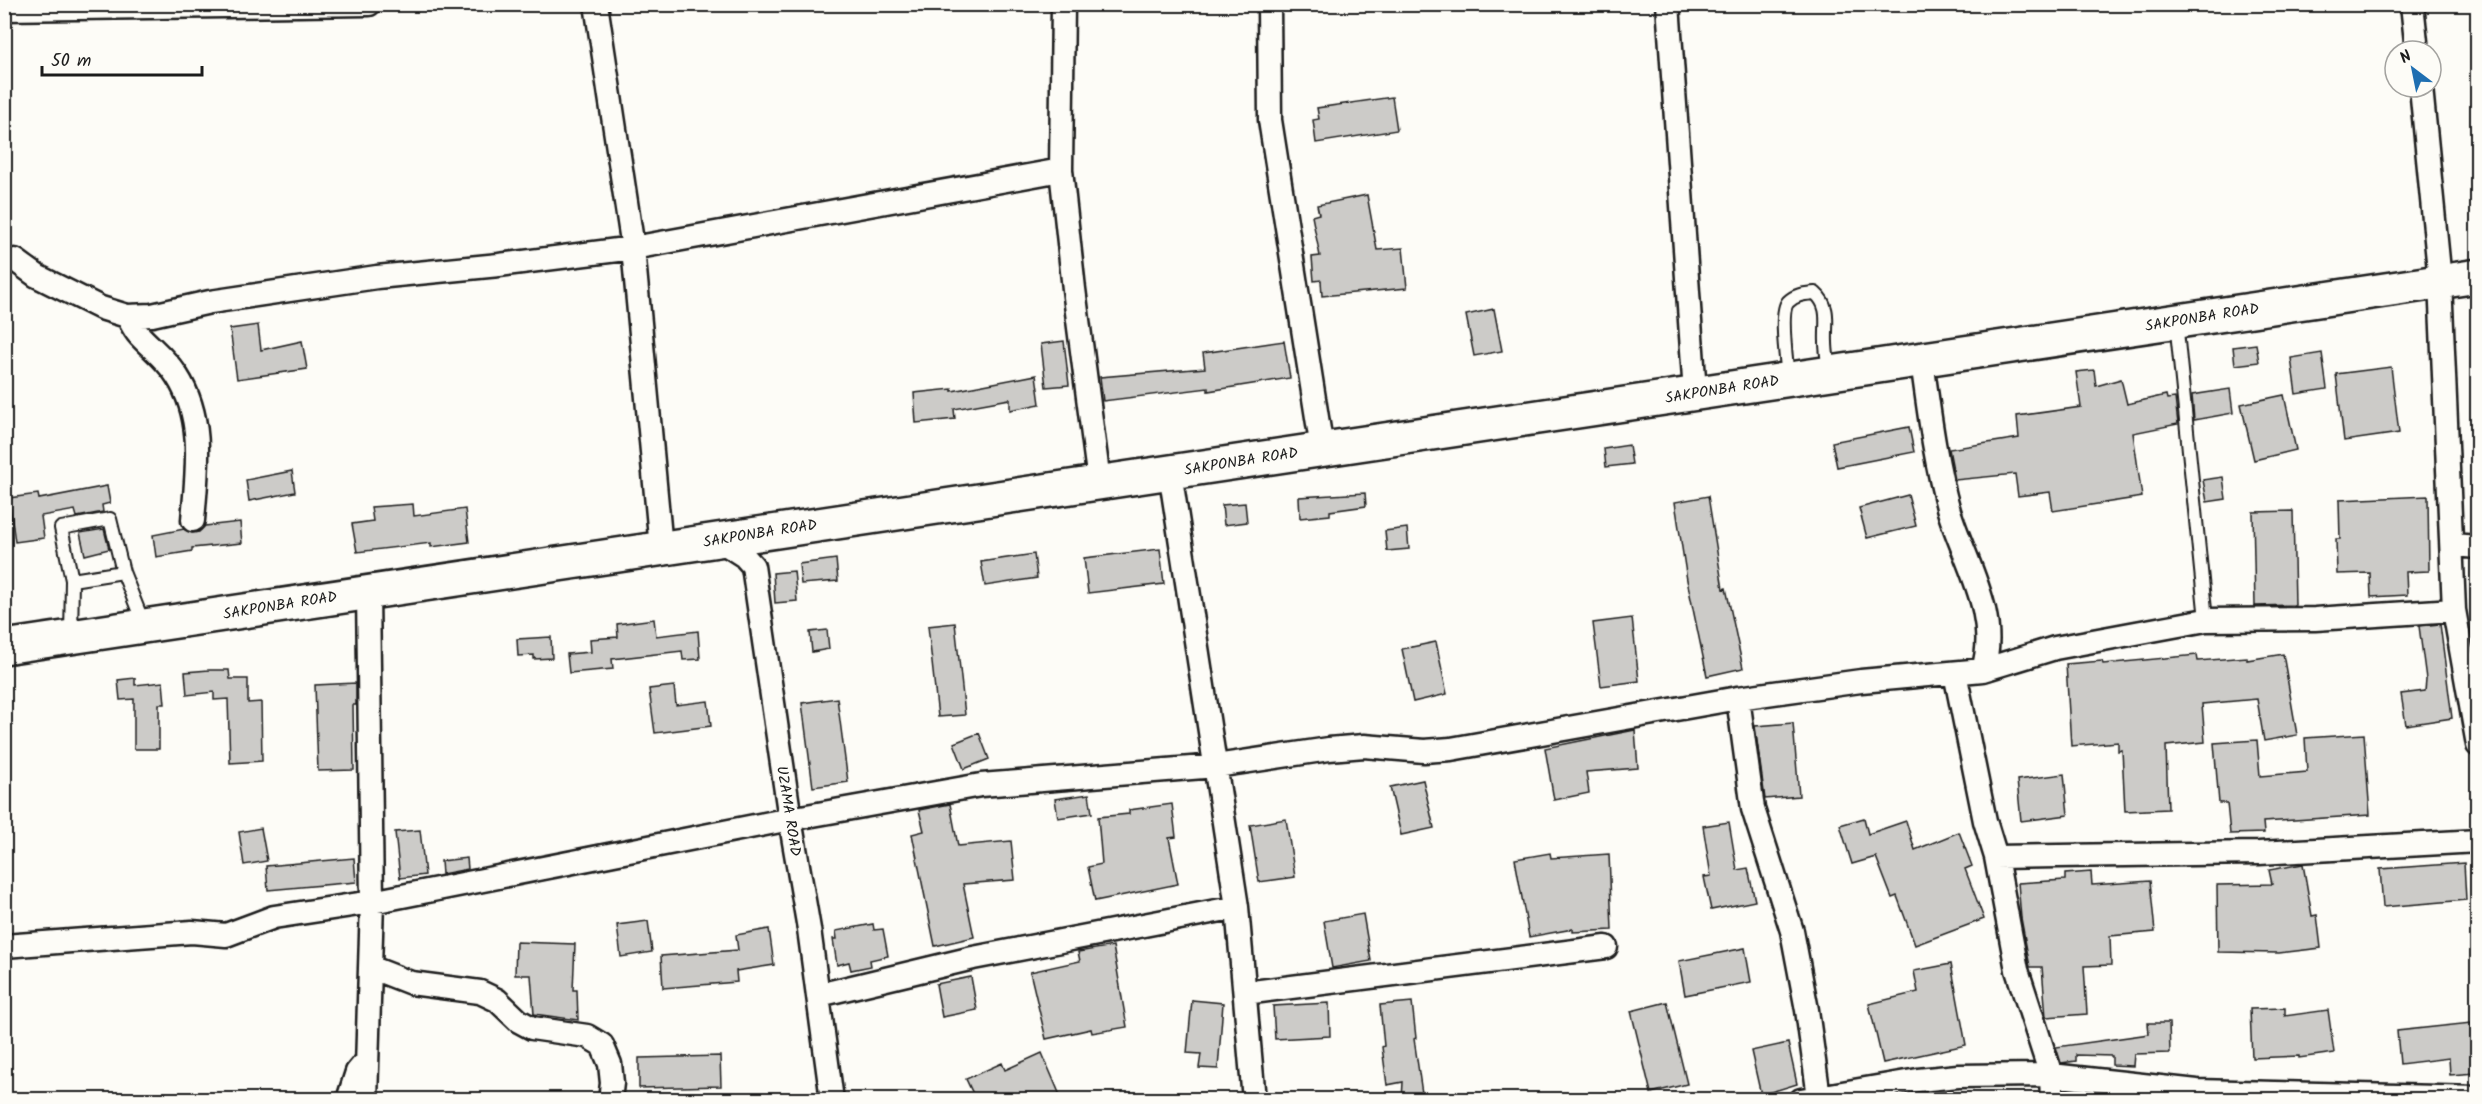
<svg xmlns="http://www.w3.org/2000/svg" width="2482" height="1104" viewBox="0 0 2482 1104" font-family="Kalam,sans-serif">
<rect width="100%" height="100%" fill="#fdfcf7"/>
<filter id="ink" filterUnits="userSpaceOnUse"><feTurbulence type="fractalNoise" baseFrequency=".0167" numOctaves="2"/><feDisplacementMap in="SourceGraphic" scale="12" xChannelSelector="R" yChannelSelector="G"/><feConvolveMatrix kernelMatrix="1 2 1 2 8 2 1 2 1" color-interpolation-filters="sRGB"/></filter>
<g filter="url(#ink)">
<path fill="#cccbc8" stroke="#1c1c1c" stroke-width="1.5" d="M1392,97L1397,130L1316,143L1313,120L1319,119L1317,108Z
M1367,195L1377,250L1403,248L1407,288L1322,296L1321,280L1314,281L1312,257L1320,256L1312,216L1319,214L1317,205Z
M1494,309L1502,351L1474,356L1466,315Z
M258,325L261,350L302,341L307,369L237,379L230,329Z
M1064,341L1069,385L1046,387L1041,344Z
M1284,341L1290,378L1208,391V388L1103,401L1100,377L1205,368L1203,353Z
M2256,344L2259,362L2235,365L2233,347Z
M2322,353L2327,389L2296,394L2291,358Z
M2391,367L2399,433L2344,441L2336,374Z
M2094,370L2096,386L2121,379L2127,404L2166,395L2167,399L2175,398L2178,424L2133,433L2142,497L2053,511L2050,492L2018,496L2015,474L1955,480L1949,449L2019,438L2017,416L2081,407L2076,372Z
M1036,375L1040,404L1010,410V399L954,409L955,419L916,423L914,393L952,389V391Z
M2230,389L2233,413L2194,420L2192,395Z
M2284,395L2296,450L2254,460L2241,404Z
M1909,427L1914,452L1837,467L1832,442Z
M1629,445L1632,464L1606,467L1604,449Z
M292,471L295,492L249,501L246,480Z
M2223,477L2226,499L2207,502L2203,480Z
M107,486L110,503L102,505L103,512L77,517L75,510L41,516L44,538L15,542L9,498L38,494L39,499Z
M1365,493L1366,506L1330,511V515L1300,518L1299,497Z
M1908,495L1916,526L1867,538L1859,508Z
M1708,496L1723,589L1726,588L1743,668L1707,676L1687,580L1675,502Z
M2428,496L2429,571L2406,572L2407,595L2371,597L2370,573L2337,574L2336,539H2340L2339,500Z
M1245,503L1247,522L1224,525L1222,505Z
M413,504L414,516L465,509L469,542L431,547V543L357,552L352,524L373,521L371,507Z
M2293,511L2295,605L2255,606L2253,512Z
M240,522L242,543L192,548V551L156,557L153,535L184,529L192,533L199,532L205,526Z
M1407,528L1409,549L1387,551L1385,531Z
M104,529L109,549L85,555L80,533Z
M1160,549L1164,584L1088,593L1084,558Z
M1034,554L1037,578L985,586L981,562Z
M836,559L838,581L801,584L799,564Z
M794,571L797,601L775,603L773,573Z
M1632,618L1639,681L1601,686L1593,623Z
M654,619L656,636L698,631L700,659L683,660L682,651L612,659L613,669L569,673L567,654L591,652L590,639L618,637L617,624Z
M955,623L965,715L938,717L928,626Z
M2440,624L2452,718L2406,725L2401,694L2425,691L2426,679L2419,626Z
M827,630L829,649L812,652L810,632Z
M551,637L552,658L534,659V655L518,656L517,639Z
M1436,642L1447,694L1413,702L1402,649Z
M2283,654L2297,735L2264,741L2257,699L2202,704L2205,742L2166,746L2168,809L2125,811L2122,750L2118,751V742L2071,746L2066,664L2102,661L2103,664L2197,655L2198,661L2247,657V660Z
M209,670H229L230,679H248V703L261,702L262,761L230,763L228,699L214,700V692L187,695L185,672Z
M135,678V685L163,682L165,704H159V749H134V699L120,700L118,680Z
M356,683V705H353L354,770L318,771L315,685Z
M674,686L676,705L708,701L711,726L655,733L649,689Z
M837,698L848,782L813,787L802,703Z
M1793,723L1799,796L1765,799L1755,726Z
M1635,730L1638,768L1586,772L1589,793L1554,800L1545,748Z
M979,733L989,759L964,769L954,743Z
M2364,734L2370,815L2263,822L2264,833L2230,834L2227,803H2219L2214,743L2257,740L2260,776L2307,772L2305,738Z
M2064,774L2068,815L2021,821L2017,780Z
M1423,780L1434,828L1401,835L1390,787Z
M1089,794L1092,813L1058,818L1055,799Z
M950,804L958,846L1011,841L1015,880L963,884L974,937L935,946L912,834L924,831L919,810Z
M1172,804L1176,837L1169,838L1178,884L1095,901L1088,867L1102,864L1098,817L1129,814V810Z
M1864,818L1868,834L1906,821L1915,850L1959,832L1972,866L1965,869L1984,919L1915,945L1897,896L1892,898L1876,857L1852,864L1840,825Z
M1286,819L1295,877L1259,882L1250,825Z
M1729,822L1737,870L1748,868L1755,901L1711,910L1704,877L1711,876L1703,826Z
M261,828L267,861L244,865L239,832Z
M420,830L425,875L400,878L395,832Z
M1550,853L1551,858L1609,854L1612,930L1573,932V929L1529,937L1515,859Z
M354,858L356,882L268,890L266,866Z
M467,858L468,869L442,874L441,861Z
M2464,863L2466,900L2383,907L2380,869Z
M2303,864L2312,916L2317,915L2321,948L2279,953L2218,952L2217,885L2272,884L2269,870Z
M2091,872L2092,885L2150,881L2155,932L2110,936L2111,965L2084,966L2087,1014L2046,1017L2042,967H2030L2021,918L2018,883L2065,880V874Z
M1363,914L1371,961L1332,968L1324,921Z
M648,921L652,952L621,957L617,925Z
M873,924L874,930L883,929L888,956L870,960L871,966L851,970L849,962L837,965L833,939H837L836,931Z
M769,929L774,965L736,971L737,982L663,988L661,956L738,950L736,935Z
M516,942L575,944L573,990H577L578,1020L534,1014L531,975H515Z
M1113,946L1127,1027L1092,1033L1091,1029L1046,1039L1030,972L1080,961L1078,952Z
M1745,948L1751,982L1685,995L1679,961Z
M1951,964L1966,1045L1883,1063L1869,1004L1918,992L1914,971Z
M971,977L977,1010L942,1017L936,984Z
M1192,1000L1223,1003L1218,1069L1199,1068L1201,1054L1187,1053Z
M1412,1002L1416,1038L1414,1039L1423,1100H1402L1403,1082L1387,1085L1382,1047L1384,1046L1380,1005Z
M1667,1002L1687,1084L1651,1093L1631,1011Z
M1329,1003L1330,1036L1275,1039L1273,1006Z
M2285,1008V1016L2328,1010L2334,1053L2299,1058V1056L2252,1058L2250,1009Z
M2148,1023H2169L2170,1053L2134,1054L2133,1066L2112,1065V1056L2076,1055V1061L2061,1063L2056,1047L2149,1034Z
M2471,1023L2475,1073L2450,1075L2449,1058L2400,1064L2397,1031Z
M1788,1043L1797,1084L1761,1095L1751,1051Z
M1042,1053L1062,1100H976L966,1079L1002,1063L1005,1070Z
M720,1056L721,1086L639,1088V1058Z"/>
<g fill="none" stroke-linecap="round" stroke-linejoin="round">
<defs>
<path id="service" d="M2176,321L2206,620
M1788,379C1787,363 1779,312 1788,302C1796,294 1805,294 1815,293C1831,307 1825,323 1826,342C1826,352 1828,361 1829,371
M72,580L123,572
M71,636L72,580L61,528L110,519L123,572L144,625"/>
<path id="minor" d="M596,4L633,248L661,548
M1063,4L1061,170L1074,289L1099,482
M1269,4L1270,120L1322,449
M1668,4L1695,393
M2412,4L2417,51
M4,9L369,4
M2421,87L2440,281L2454,610L2478,745
M15,260L37,276L101,308L127,316L152,315L210,302L377,277L499,265L633,248L1061,170
M127,316C131,322 134,330 139,335C152,349 167,360 177,376C205,419 197,470 193,520
M1922,361C1929,411 1935,462 1949,511C1965,563 2000,615 1983,670
M1170,472L1237,907L1254,1100
M719,540L744,556L753,566L790,819L809,929L832,1100
M2452,545L2478,547
M1955,673L1985,821L1996,857L2017,970L2051,1075L2052,1100
M1738,698L1753,809L1792,931L1807,1010L1819,1097
M1996,857L2259,853L2478,841
M4,946L192,932L226,935L274,917L372,902L790,819L981,785L1216,766L1329,749L1364,746L1424,751L1451,749L1738,698L1861,681L1983,670L2055,648L2206,620L2315,619L2454,610
M370,967L411,983L480,992L497,1000L519,1021L532,1028L587,1036L602,1045L610,1064L612,1083L610,1100
M1245,993L1606,947
M819,995L973,958L1237,907
M348,1100L357,1072L362,1066
M366,1100L372,902L368,592
M1801,1100L1918,1080L1958,1076L2051,1075L2197,1091L2478,1098"/>
<path id="secondary" d="M4,647L2478,276"/>
</defs>
<use href="#service" stroke="#1c1c1c" stroke-width="16"/>
<use href="#minor" stroke="#1c1c1c" stroke-width="27"/>
<use href="#secondary" stroke="#1c1c1c" stroke-width="38"/>
<use href="#service" stroke="#fdfcf7" stroke-width="12"/>
<use href="#minor" stroke="#fdfcf7" stroke-width="22"/>
<use href="#secondary" stroke="#fdfcf7" stroke-width="33"/>
</g>
</g>
<g text-anchor="middle" stroke-width="4.5" stroke-linejoin="round" paint-order="stroke">
<g font-size="15" fill="#1c1c1c" stroke="#fdfcf7">
<text transform="translate(2202 317) rotate(-9)" y="5">SAKPONBA ROAD</text>
<text transform="translate(1722 389) rotate(-9)" y="5">SAKPONBA ROAD</text>
<text transform="translate(1241 461) rotate(-9)" y="5">SAKPONBA ROAD</text>
<text transform="translate(760 533) rotate(-9)" y="5">SAKPONBA ROAD</text>
<text transform="translate(280 605) rotate(-9)" y="5">SAKPONBA ROAD</text>
<text transform="translate(789 811) rotate(81)" y="5">UZAMA ROAD</text>
</g>
</g>
<rect width="2482" height="1104" fill="none" stroke="#fdfcf7" stroke-width="24"/>
<rect x="12" y="12" width="2458" height="1080" fill="none" stroke="#1c1c1c" stroke-width="2" filter="url(#ink)"/>
<g transform="translate(2413 69) rotate(328)"><circle r="28" fill="#fdfcf7" stroke="#a3a29f" stroke-width="1.5"/>
<path d="M0-4.5L10 22L0 15L-10 22Z" fill="#1f6fb2"/>
<text y="-9" font-size="16" font-weight="bold" text-anchor="middle" fill="#1c1c1c">N</text>
</g>
<path d="M42 66v9h160v-9" fill="none" stroke="#1c1c1c" stroke-width="3"/>
<text x="51" y="66" font-size="18" fill="#1c1c1c" stroke="#fdfcf7" stroke-width="4.5" paint-order="stroke">50 m</text>
</svg>
